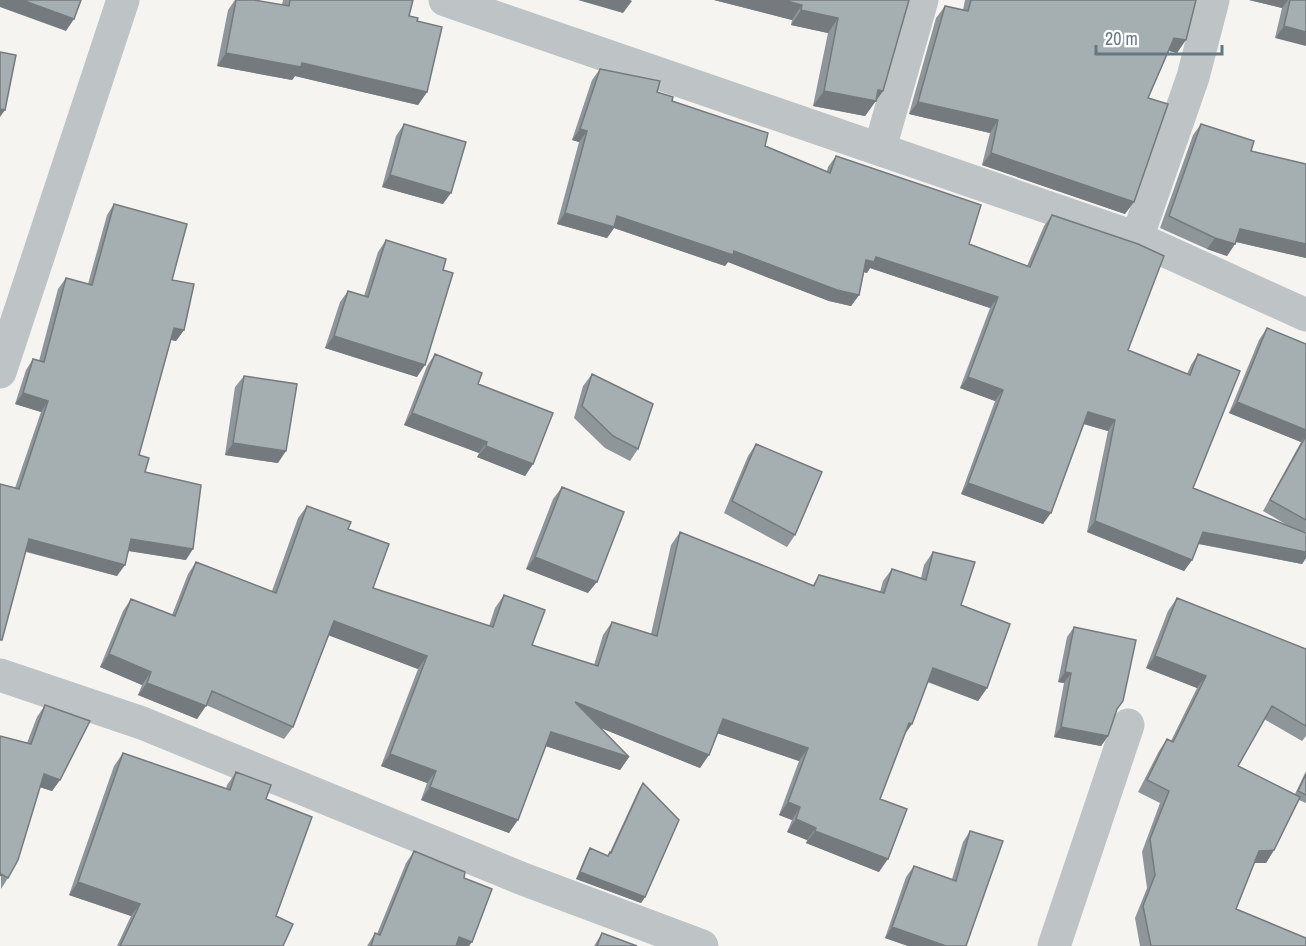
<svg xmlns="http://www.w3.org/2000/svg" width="1306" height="946" viewBox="0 0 1306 946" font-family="'Archivo Narrow',sans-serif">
<rect width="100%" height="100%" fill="#f5f4f1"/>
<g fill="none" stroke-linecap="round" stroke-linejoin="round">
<path stroke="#bec3c5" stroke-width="33" d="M445,0L1137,238L1306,315
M880,148L922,0
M1137,238L1193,77L1213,0
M0,372L123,0
M0,675L142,723L523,879L702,946
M1054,946L1128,725"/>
</g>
<path fill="#8e9699" d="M235,0L282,5L283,0H413L409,16L417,21L427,92L418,105L295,76L292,80L217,66L228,10Z
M714,0H909L883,91L865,116L813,106L828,33L791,25L792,20Z
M965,0H1196L1177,53L1169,51L1148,98L1125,214L982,165L990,133L909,114L936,18L945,6L963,10Z
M1249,0H1306L1275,38L1282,8Z
M600,69L657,92L672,101L765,146L827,171L828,167L836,156L969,244L1027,266L1044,226L1052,215L1128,350L1187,374L1191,365L1198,354L1193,488L1292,528L1263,511L1301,442L1229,413L1259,340L1267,328L1306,344V531L1305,533H1306V558L1302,564L1198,544L1192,560L1184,571L1087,532L1108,431L1084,424L1043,524L961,494L995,401L960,388L990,308L870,268L867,273L864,272L859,295L851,306L829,301L728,262L725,266L614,228L607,238L557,224L579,142L572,140L592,80Z
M404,124L443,204L382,187L396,136Z
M1201,124L1251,151L1306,164V258L1236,242L1227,256L1207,249L1160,228L1193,135Z
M114,204L172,280L184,330L176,341L171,340L139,455L145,472L186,560L128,551L117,576L26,552L15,488L41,412L15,404L26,370L33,359L39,361L58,289L66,278L88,284L107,215Z
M386,240L443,270L417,377L325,348L340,302L348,291L364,296L378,252Z
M435,354L478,384L533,464L525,476L477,457L479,453L404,425L427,366Z
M592,374L638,449L630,461L605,448L574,418L583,386Z
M244,376L278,463L225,455L235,387Z
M756,444L795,535L787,547L724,513L748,456Z
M562,487L588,593L526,569L553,499Z
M307,506L348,529L373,588L489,626L495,608L504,595L532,645L594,665L603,635L612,622L651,634L671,545L680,532L813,585L819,575L880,592L883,581L892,569L921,578L924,565L933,552L961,605L987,688L978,701L927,682L904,735L880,799L879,872L806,843L807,840L787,832L792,820L779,815L799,761L717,733L700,768L601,728L629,757L620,770L546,746L509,833L421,800L427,783L381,766L418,669L329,635L293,727L284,739L206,705L197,719L138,695L142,685L100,667L123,611L131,599L172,615L188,574L196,562L272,591L298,518Z
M1177,598L1306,686V736L1302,741L1264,719L1238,766L1295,794L1306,771V803L1299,800L1274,850L1266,863H1254L1236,909L1306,946H1140L1135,918L1147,888L1142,852L1160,803L1138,792L1159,751L1167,739L1171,741L1197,688L1146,668L1168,611Z
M1074,627L1117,709L1108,736L1101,746L1054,737L1064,683L1058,682L1067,637Z
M45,705L60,780L52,791L40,787L8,878L1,889L0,736L27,743L37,717Z
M123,753L226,789L227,785L236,772L266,799L276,916L283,946H117L131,916L69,895L114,766Z
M643,783L645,897L641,903L576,879L586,855L590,848L607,856L610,852L639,789Z
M970,831L966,946H908L885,938L906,877L914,866L952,879L963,842Z
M414,851L464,878L469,946H367L375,933L377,934L406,863Z
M602,933L637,946H594Z"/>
<path fill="#747a7d" d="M0,0H22L74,19L66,31L0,7Z
M578,0H630L632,1L623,13Z
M714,0H783L802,5L792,20Z
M1249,0H1288L1282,8Z
M801,10L838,18L828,33L791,25Z
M1284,26L1306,32V46L1275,38Z
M1174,38L1186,40L1177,53L1166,50Z
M226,53L302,63L427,92L418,105L295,76L292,80L217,66Z
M878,90L883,91L865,116L813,106L824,91Z
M918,102L998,120L990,133L909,114Z
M0,109L5,110L0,117Z
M580,129L587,131L579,142L572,140Z
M991,153L1134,202L1125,214L982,165Z
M390,175L451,193L443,204L382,187Z
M565,213L617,216L734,251L859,295L851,306L829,301L728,262L725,266L614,228L607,238L557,224Z
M1240,229L1306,244V258L1232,241Z
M1215,238L1235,244L1227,256L1207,249Z
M876,257L998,297L990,308L870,268L867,273L859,271L866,260Z
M174,328L184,330L176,341L167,339Z
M334,336L425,365L417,377L325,348Z
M968,377L1003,390L995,401L960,388Z
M23,393L48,401L41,412L15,404Z
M1237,402L1306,430V435L1301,442L1229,413Z
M1088,412L1115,420L1108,431L1080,423Z
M412,413L487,442L479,453L404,425Z
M233,443L286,451L278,463L225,455Z
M486,446L533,464L525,476L477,457Z
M968,483L1051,513L1043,524L961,494Z
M1095,521L1192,560L1184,571L1087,532Z
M1203,532L1306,552V558L1302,564L1195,543Z
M29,539L125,565L117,576L21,550Z
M131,539L193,549L186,560L123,550Z
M535,557L597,582L588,593L526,569Z
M334,621L427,656L418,669L325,634Z
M109,654L151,672L142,685L100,667Z
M1155,656L1206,676L1197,688L1146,668Z
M933,668L987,688L978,701L924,680Z
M1065,672L1071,673L1064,683L1058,682Z
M147,683L206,706L197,719L138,695Z
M575,702L709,755L700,768L566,714Z
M723,719L808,748L799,761L714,732Z
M909,723L912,724L903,737Z
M1061,727L1108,736L1101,746L1054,737Z
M551,732L629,757L620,770L542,745Z
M390,754L436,771L427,783L381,766Z
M44,774L60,780L52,791L36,786Z
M430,787L518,820L509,833L421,800Z
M788,802L800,807L792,820L779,815Z
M796,819L816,828L807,840L787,832Z
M815,831L888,859L879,872L806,843Z
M1274,850L1266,863H1250L1259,851Z
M580,872L645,897L641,903L576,879Z
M78,882L140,904L131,916L69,895Z
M892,927L946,946H908L885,938Z
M459,937L472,942L469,946H453Z"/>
<path fill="#a5afb2" stroke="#747a7d" stroke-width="1.5" d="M22,0H81L74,19Z
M236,0H254L289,6L290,0H413L409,16L418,18L417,21L442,27L427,92L302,63L301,67L226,53Z
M783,0H909L883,91L878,90L876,101L824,91L838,18L801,10L802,5Z
M971,0H1196L1186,40L1174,38L1148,98L1168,104L1134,202L991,153L998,120L918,102L945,6L968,11Z
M1290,0H1306V32L1284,26Z
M0,52L16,55L5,110L0,109Z
M600,69L660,81L657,92L673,97L672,101L768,133L765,146L830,173L836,156L981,205L969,244L1030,267L1052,215L1138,244L1164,256L1128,350L1190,375L1198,354L1240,371L1193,488L1306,533V552L1203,532L1192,560L1095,521L1115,420L1088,412L1051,513L968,483L1003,390L968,377L998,297L876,257L874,262L866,260L859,295L837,290L734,251L733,255L617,216L614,227L565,213L587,131L580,129Z
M404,124L466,142L451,193L390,175Z
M1201,124L1254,141L1251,151L1306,164V244L1240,229L1235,244L1215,238L1169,216Z
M114,204L187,224L172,280L194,284L184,330L174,328L139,455L149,458L145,472L201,485L193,549L131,539L125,565L29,539L2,640H0V484L19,489L48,401L23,393L33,359L44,362L66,278L92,285Z
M386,240L446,259L443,270L453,273L425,365L334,336L348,291L368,297Z
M1267,328L1306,344V430L1237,402Z
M435,354L482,373L478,384L553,413L533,464L486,446L487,442L412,413Z
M592,374L653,404L638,449L613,436L582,406Z
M244,376L297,384L286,451L233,443Z
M1306,436V520L1270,500Z
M756,444L822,472L795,535L732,501Z
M562,487L624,512L597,582L535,557Z
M307,506L351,522L348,529L389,544L373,588L493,627L504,595L545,610L532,645L598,666L612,622L657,636L680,532L814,586L819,575L884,593L892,569L926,580L933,552L975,562L961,605L1010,624L987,688L933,668L912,724L909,723L880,799L907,809L888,859L815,831L816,828L796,819L800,807L788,802L808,748L723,719L709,755L575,702L629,757L551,732L518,820L430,787L436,771L390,754L427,656L334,621L293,727L212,691L206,706L147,683L151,672L109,654L131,599L175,616L196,562L276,593Z
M1177,598L1306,649V726L1272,706L1238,766L1300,797L1274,850L1259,851L1236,909L1306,938V946H1151L1143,906L1155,875L1150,839L1169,791L1147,780L1167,739L1173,742L1206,676L1155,656Z
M1074,627L1136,640L1123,701L1117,709L1108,736L1061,727L1071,673L1065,672Z
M45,705L90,721L60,780L44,774L18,860L8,878L1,874L0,876V736L31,744Z
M123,753L230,790L236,772L271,785L266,799L312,817L276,916L293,924L283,946H120L140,904L78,882Z
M1306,774V795L1298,791Z
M643,783L679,820L645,897L580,872L590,848L608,856L610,852L611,853Z
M970,831L1003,841L966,946H946L892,927L914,866L956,881Z
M414,851L465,872L464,878L492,889L472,942L459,937L456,946H371L375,933L380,935Z
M602,933L637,946H597Z"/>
<path d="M1096 45v9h126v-9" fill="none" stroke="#657881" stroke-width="3"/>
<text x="1105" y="45" font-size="18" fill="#657881" stroke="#ffffff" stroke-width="4.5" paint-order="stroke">20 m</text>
</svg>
